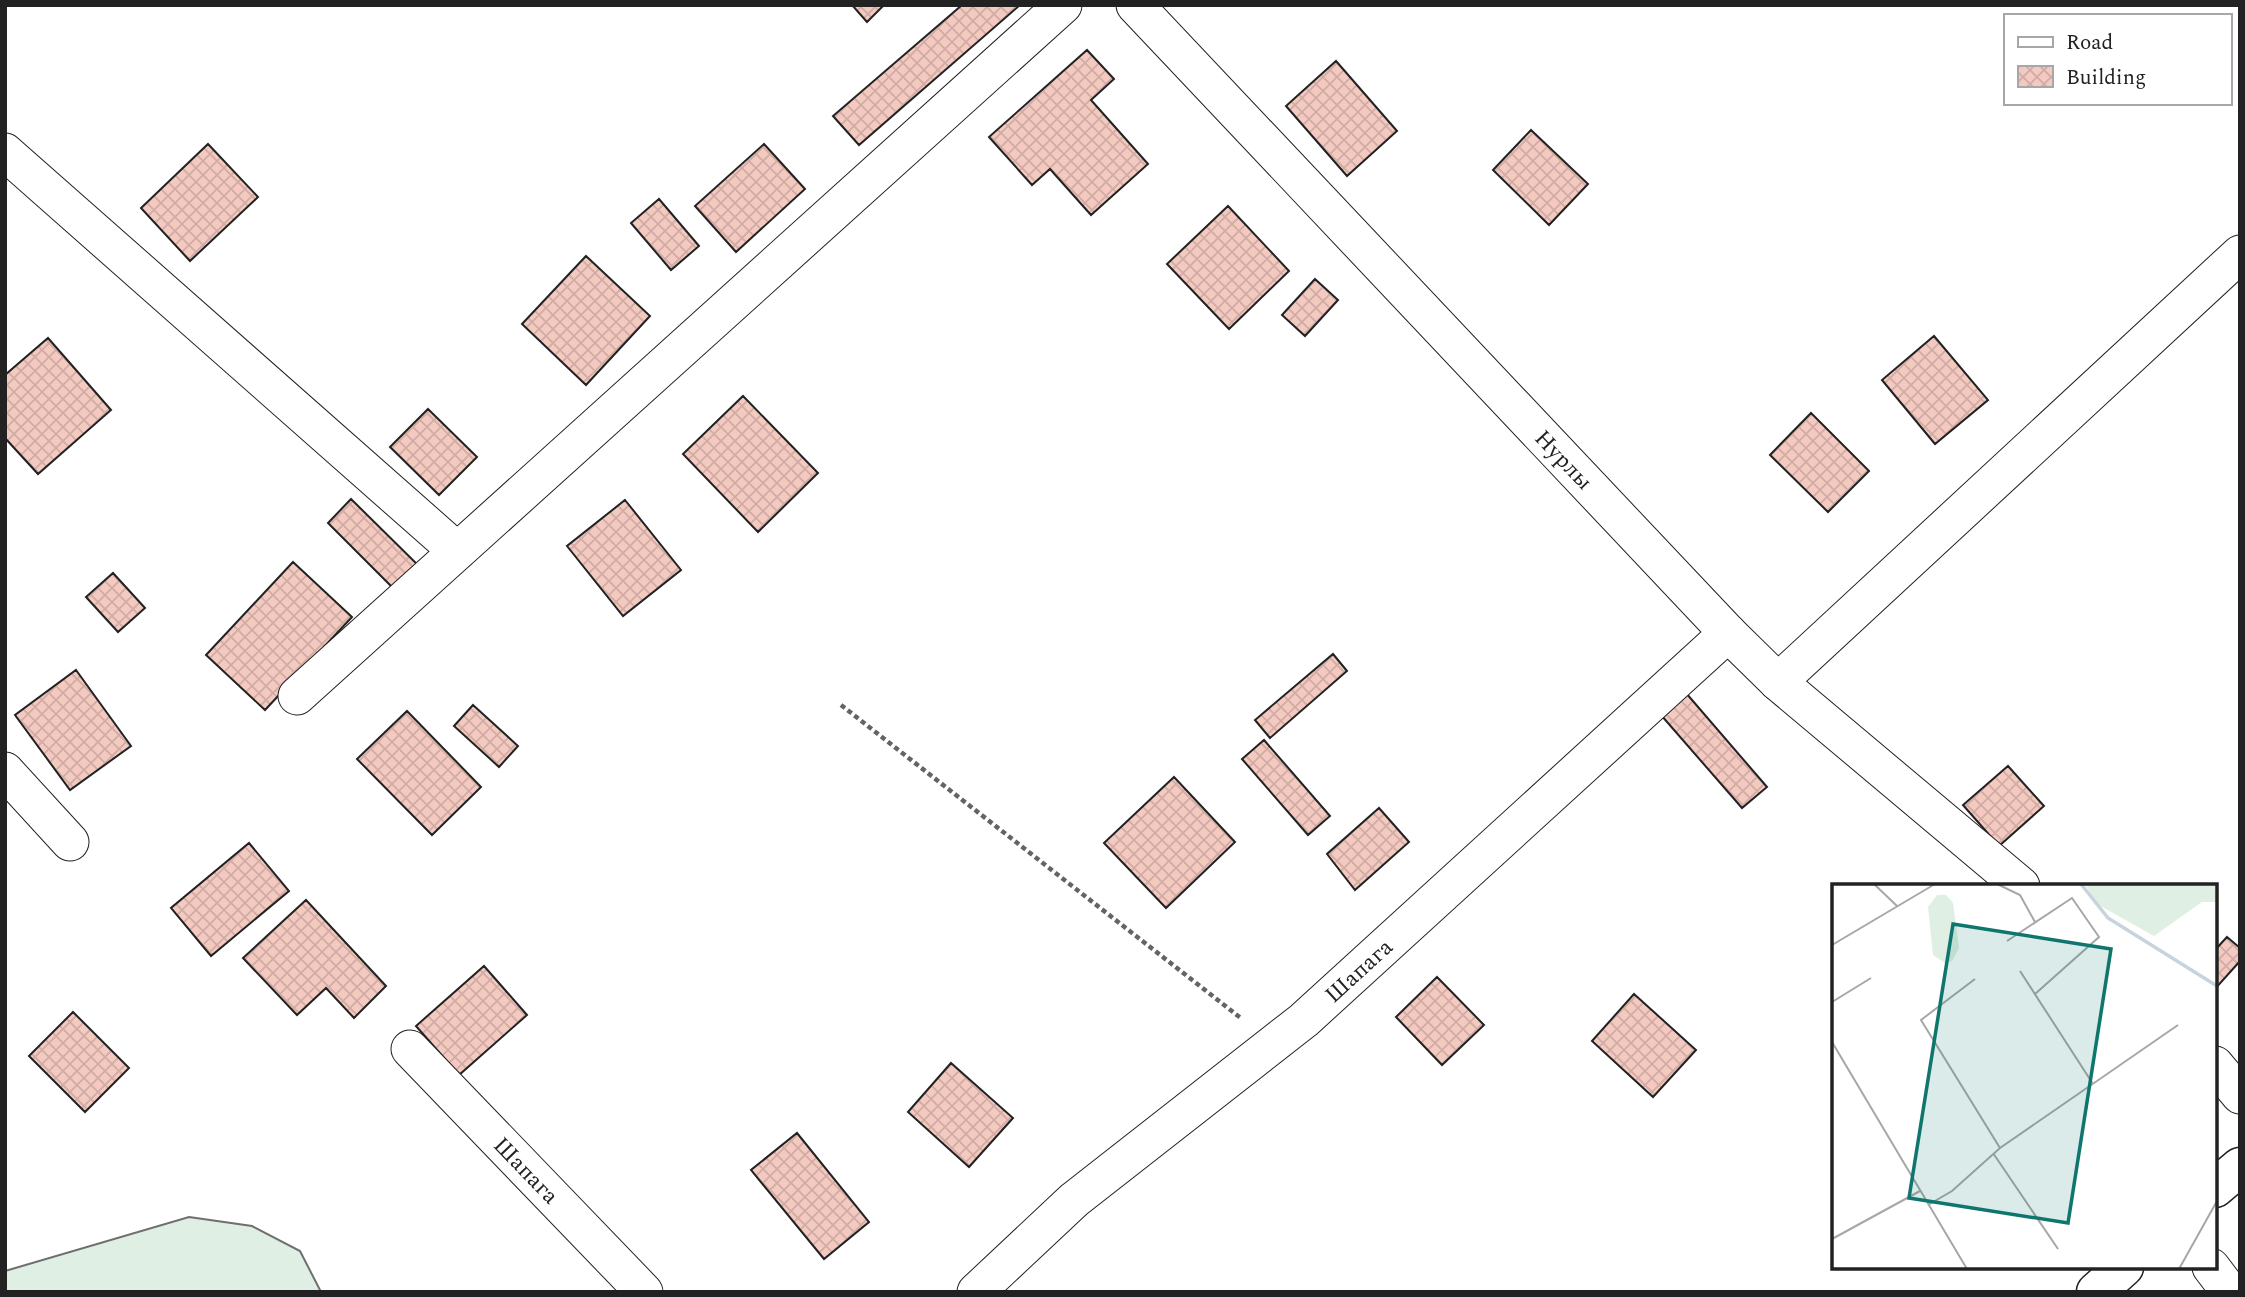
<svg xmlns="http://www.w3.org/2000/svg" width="2245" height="1297" viewBox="0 0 2245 1297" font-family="Spectral,serif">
<defs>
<pattern id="building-cross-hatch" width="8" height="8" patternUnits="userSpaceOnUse" patternTransform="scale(1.75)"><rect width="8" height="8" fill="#f3c9c0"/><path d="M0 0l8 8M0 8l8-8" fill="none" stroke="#d0aca5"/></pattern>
</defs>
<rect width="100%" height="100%" fill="#fff"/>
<path fill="#e0efe3" stroke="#6f6f6f" stroke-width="2" d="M189,1217L252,1226L300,1251L321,1292H5V1271Z"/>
<path fill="url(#building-cross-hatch)" stroke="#222" stroke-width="2" d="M852,5H884L867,22Z
M962,5H1020L859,145L833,116Z
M1087,50L1114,79L1091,100L1148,164L1091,215L1050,169L1032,185L989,137Z
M1336,61L1397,131L1347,176L1286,106Z
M1531,130L1588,184L1549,225L1493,170Z
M208,144L258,197L190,261L141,208Z
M764,144L805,189L736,252L695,206Z
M659,199L699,246L671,270L631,223Z
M1228,206L1289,271L1229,329L1167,264Z
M586,256L650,316L586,385L522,324Z
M1315,279L1338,300L1305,336L1282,315Z
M1934,336L1988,400L1935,444L1882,380Z
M48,338L111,410L38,474L5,438V375Z
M743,396L818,473L758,532L683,454Z
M428,409L477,457L439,495L390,447Z
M1811,413L1869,471L1828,512L1770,455Z
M351,499L427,574L403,598L328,523Z
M625,500L681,570L623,616L567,546Z
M293,562L352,617L265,710L206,655Z
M113,573L145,608L118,632L86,597Z
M1333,654L1347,671L1270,738L1255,720Z
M76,670L131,746L70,790L15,715Z
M1686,693L1767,787L1742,808L1661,715Z
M473,705L518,746L499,767L454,726Z
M407,711L481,787L432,835L357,759Z
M1264,740L1330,816L1308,835L1242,759Z
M2008,766L2044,806L1999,846L1963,805Z
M1174,777L1235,842L1166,908L1104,843Z
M1379,808L1409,842L1355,890L1327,854Z
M249,843L289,891L211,956L171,908Z
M306,900L386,986L354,1018L326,988L297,1015L243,958Z
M2227,937L2240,948V961L2215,989V950Z
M484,966L527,1015L459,1075L416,1026Z
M1437,977L1484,1025L1442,1065L1396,1017Z
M1634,994L1696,1050L1653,1097L1592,1041Z
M73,1012L129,1068L85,1112L29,1056Z
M951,1063L1013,1118L969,1167L908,1112Z
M797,1133L869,1222L824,1259L751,1170Z"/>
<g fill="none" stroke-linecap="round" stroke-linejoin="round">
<defs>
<g id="street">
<path id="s1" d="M1135,5L1728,633L1778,682L2021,886"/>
<path d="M5,152L457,551"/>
<path d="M1778,682L2240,254"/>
<path d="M297,696L1063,5"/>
<path d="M5,771L70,842"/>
<path id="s2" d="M410,1049L644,1292"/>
<path d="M2215,1065L2240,1095"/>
<path d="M2211,1267L2230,1292"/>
<path id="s3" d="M976,1292L1074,1200L1304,1020L1728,633"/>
</g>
<path id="secondary" d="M2215,1188L2240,1167
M2096,1292L2124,1267"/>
</defs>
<use href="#street" stroke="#222" stroke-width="39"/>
<use href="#secondary" stroke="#222" stroke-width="41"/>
<path stroke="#646464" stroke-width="4.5" stroke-dasharray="5 3.5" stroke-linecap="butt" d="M841,705L1242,1019"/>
<use href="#street" stroke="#fff" stroke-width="37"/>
<use href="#secondary" stroke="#fff" stroke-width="38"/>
</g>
<g text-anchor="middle" stroke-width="5" stroke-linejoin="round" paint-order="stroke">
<g font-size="23" fill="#222" stroke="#fff">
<text dy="8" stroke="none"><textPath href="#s1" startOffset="625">Нурлы</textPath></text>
<text dy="8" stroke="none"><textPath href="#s3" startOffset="500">Шапага</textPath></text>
<text dy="8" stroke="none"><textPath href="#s2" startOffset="168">Шапага</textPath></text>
</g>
</g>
<g transform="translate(1832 884)">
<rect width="385" height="385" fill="#fff"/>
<path d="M253,0H385V18H370L322,52L265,20Z" fill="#e0efe3"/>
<path d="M105,11H114L121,19L127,64L120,77L113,79L101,71L96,23Z" fill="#e0efe3"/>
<path fill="none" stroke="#c7d3dd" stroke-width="3.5" d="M249,0L276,34L385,102"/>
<path fill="none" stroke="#a7a7a7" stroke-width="2" d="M42,0L65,22M165,0L188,11L203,38M175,57L240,14L267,53L203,110M0,61L103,0M188,87L261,200M143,95L89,136L168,264M0,118L39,94M0,158L135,385M161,269L226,365M96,321L120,307L168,264L346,141M0,355L88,307M347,385L385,317"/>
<path fill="#0f766e" fill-opacity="0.15" stroke="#0f766e" stroke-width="3.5" d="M121,40L279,65L236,339L77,314Z"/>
<rect width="385" height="385" fill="none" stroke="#222" stroke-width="3.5"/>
</g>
<rect width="2245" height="1297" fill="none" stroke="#222222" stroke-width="14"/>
<rect x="2004" y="14" width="228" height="91" fill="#ffffff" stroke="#a7a7a7" stroke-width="2"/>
<rect x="2018" y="37" width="35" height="10" fill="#ffffff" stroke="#a7a7a7" stroke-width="2"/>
<text x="2066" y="49" font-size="21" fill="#222222">Road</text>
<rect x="2018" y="66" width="35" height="21" fill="url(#building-cross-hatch)" stroke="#a7a7a7" stroke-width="2"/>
<text x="2066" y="84" font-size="21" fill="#222222">Building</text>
</svg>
